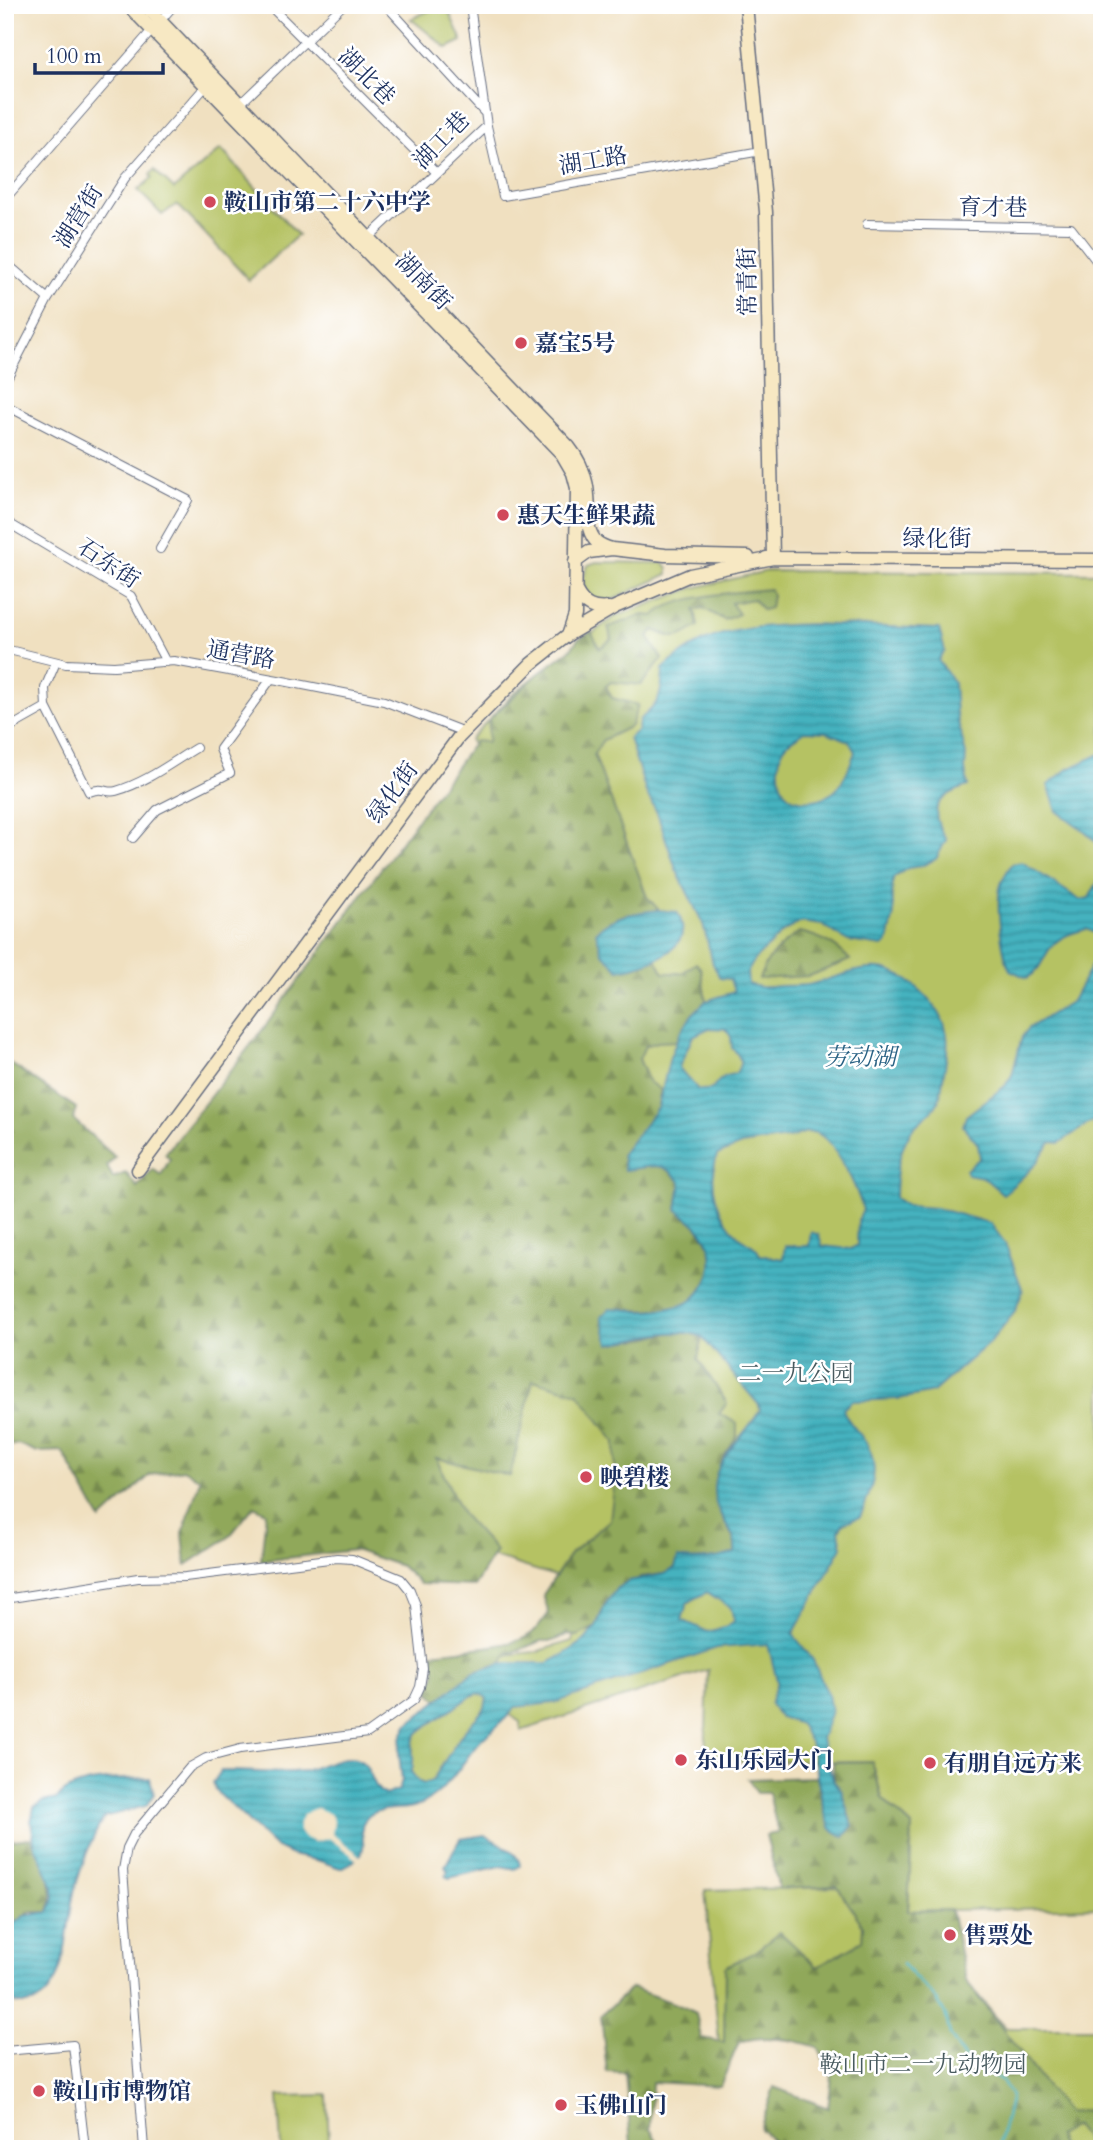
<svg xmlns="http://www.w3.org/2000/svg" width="1107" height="2154" viewBox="0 0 1107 2154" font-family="Cardo,'Noto Serif SC',serif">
<defs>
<pattern id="forest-firs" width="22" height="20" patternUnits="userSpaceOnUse" patternTransform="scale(1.75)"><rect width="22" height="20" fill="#90a85a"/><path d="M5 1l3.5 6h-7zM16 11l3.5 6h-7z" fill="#75894e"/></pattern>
<pattern id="water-rules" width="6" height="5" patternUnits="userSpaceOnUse" patternTransform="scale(1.75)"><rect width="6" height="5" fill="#44b2bf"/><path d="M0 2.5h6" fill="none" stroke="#38919e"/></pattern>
</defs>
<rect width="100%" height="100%" fill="#fff"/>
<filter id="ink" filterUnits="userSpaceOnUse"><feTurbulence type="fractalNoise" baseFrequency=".0143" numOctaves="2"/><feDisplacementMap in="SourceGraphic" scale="14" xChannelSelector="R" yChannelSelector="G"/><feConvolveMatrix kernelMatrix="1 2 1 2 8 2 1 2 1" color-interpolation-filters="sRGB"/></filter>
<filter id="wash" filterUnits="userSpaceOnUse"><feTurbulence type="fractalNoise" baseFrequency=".00686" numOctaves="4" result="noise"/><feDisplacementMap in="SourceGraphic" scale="28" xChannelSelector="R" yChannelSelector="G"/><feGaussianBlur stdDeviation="1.57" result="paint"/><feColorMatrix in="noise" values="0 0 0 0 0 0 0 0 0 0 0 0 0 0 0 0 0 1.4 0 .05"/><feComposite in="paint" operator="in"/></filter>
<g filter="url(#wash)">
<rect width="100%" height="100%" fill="#f0e0c0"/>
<path fill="#b5c264" stroke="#687861" stroke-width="2" d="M441,5H446L462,41L447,48L411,19Z
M221,149L298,235L249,280L177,204L162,215L138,190L152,178L150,175L154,170L174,189Z
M596,562L664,563L668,568V574L608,602L591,599C581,589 582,577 588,565Z
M767,571L1102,573V1907L908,1911L912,1826L882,1798L872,1761L705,1762L708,1670L521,1731L520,1722L510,1715L484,1657L535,1652L572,1641L577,1626L571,1581L413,1532L394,1396L574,969L470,739L515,692L614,617L693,588Z
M478,1693L487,1698L486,1708L462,1734L432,1781L424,1784L419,1782L411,1772C417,1760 408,1747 416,1735C421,1728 460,1704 471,1696Z
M841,1887L957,1949L966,1981L1005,2028H1102V2149H781L787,2125L833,2124L838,2071L821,2043L746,2036L720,2053L705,1890Z
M327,2095L329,2149H281L278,2096Z"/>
<path fill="url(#forest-firs)" stroke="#566c5c" stroke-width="2" d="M770,589L772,595L770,608L763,610L753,599L731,603L739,614L724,620L703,608L695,610L698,626C678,640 676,640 654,630L648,637L662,659L641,685L611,682L606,686L612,698L638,705L631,726L603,740L594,754L647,897L659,910L622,916L634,967L656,959L664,973H682L696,963L701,969L706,1001L692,1015L677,1041L658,1042L645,1046L639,1059L649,1082L661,1090L658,1107L653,1117L622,1154L632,1169C655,1164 666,1162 681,1183L677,1210C701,1226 720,1248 708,1278C704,1287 696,1299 687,1304C671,1312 639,1312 622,1308L635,1340C658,1335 681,1327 702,1337L698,1359L727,1403L719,1414L737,1423V1437L723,1458L721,1515L736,1543L735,1553L722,1558L687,1560L664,1574L641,1577L605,1605L596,1627L578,1636L566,1635L553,1641H541L508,1654L502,1663L472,1673L439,1701L428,1691L435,1675L432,1653C454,1650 508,1647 526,1637C536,1632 542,1622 549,1613L543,1595L571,1553L610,1520L615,1479V1442L578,1393L533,1380L510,1476L436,1458L462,1514L496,1551L474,1586L420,1584L401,1566L354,1550L261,1561L266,1512L254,1506L229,1537L186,1565L183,1533L200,1479L183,1469L150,1475L101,1520L62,1451L37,1452L18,1444L5,1447V1060L76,1108L73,1119L115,1157L107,1166L113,1178L126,1173L137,1187L153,1169L161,1175L170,1159L165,1154L260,1033L475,741L488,742L489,719L537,675L571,649L578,639L591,632L600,648L612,639L608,627L643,615L654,616C672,595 741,592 770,589Z
M799,932C820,936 836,944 850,960L809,976L759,979C766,957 781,945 799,932Z
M872,1761L882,1798L912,1826L908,1911L951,1910L966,1981L1067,2113L1102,2108V2149H1093L1075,2126L1057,2136L1063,2149H782L760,2129L774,2087L828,2108L832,2077L818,2047C791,2039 767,2034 739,2042L720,2086L652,2082L650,2129L662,2149H635L631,2145L625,2073L607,2072L601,2015L632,1988C654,1997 675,2002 696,2013L701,2038L724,2042L725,1967L753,1953L780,1932L817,1967L862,1941L863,1926L837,1886L779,1889L766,1835L778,1833L769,1793H757L748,1779L817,1777C823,1802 822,1823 844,1837L852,1826L841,1789L834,1783L833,1762Z
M31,1838C43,1864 58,1884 49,1912H31L5,1929V1841Z"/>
<path fill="url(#water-rules)" stroke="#30708e" stroke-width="2" fill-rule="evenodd" d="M811,624L939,629L945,651L938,660L954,683L956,714L966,754L965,769L968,786C936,797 927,809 946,840L936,859L921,866L908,868L893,878L892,897L894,914L888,942L883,946L848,941L822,925L801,922L784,931L755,959L747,973L748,984C761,988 767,988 779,986C790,985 801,987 812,984C860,971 883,953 925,995C952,1023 950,1041 943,1078C942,1086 941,1097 937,1104C931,1115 918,1121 911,1131C899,1150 895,1176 895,1198L907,1206L936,1208L990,1223L1005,1243L1023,1291L1014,1313L989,1343L933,1392L899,1399L852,1401L843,1409C846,1420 855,1428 862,1437C883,1464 872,1489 860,1517L843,1523L839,1531L842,1547L793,1634L813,1660L828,1695L831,1711L821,1739L834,1782L841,1789L852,1826L844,1837L831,1829L825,1814L810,1742L800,1724L780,1717L770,1704L777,1681L768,1644L717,1648L554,1703L515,1707C505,1723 488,1731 477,1745C459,1767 448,1790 422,1804C407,1812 382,1806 370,1815C347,1832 385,1851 340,1868L320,1861L292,1855L275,1847L216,1791L213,1783L221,1771C248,1770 278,1775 303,1771C319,1768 339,1754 356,1759C373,1764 370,1788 385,1795L399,1790L402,1780L399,1754L401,1738L407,1725L472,1673L502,1663H548L566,1653L584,1641L596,1627L605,1605L617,1588L629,1581L664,1574L675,1568L678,1558C695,1562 718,1559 735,1553C737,1535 725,1525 718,1509C701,1467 742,1442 760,1410L759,1405L702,1337C677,1325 637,1340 609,1344L601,1317L610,1308C619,1308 627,1310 637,1311C651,1312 671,1309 685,1304C693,1301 703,1290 707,1281C720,1248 704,1228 677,1210L681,1183C663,1157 650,1168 624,1170L622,1154L658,1107L670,1057L680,1033L692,1015L706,1001L734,992L730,979L720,978L713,964L703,924L676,869L657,813L646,792L629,738L638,730L639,720C660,704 662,695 663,669C709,626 752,627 811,624ZM805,731L826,732L849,741L855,752C851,763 843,783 835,791C824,800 800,805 788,795C776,784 776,755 787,744C791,739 800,735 805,731ZM709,1028L726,1029L731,1037L732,1048C741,1057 743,1062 736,1073C732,1075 728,1075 724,1077C711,1085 719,1091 698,1090C692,1081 685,1077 679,1067L693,1036ZM806,1132C810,1132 814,1132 817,1133C836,1141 858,1191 863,1210L858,1221L857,1245L851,1249L822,1246L819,1235L811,1232L809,1246H785L783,1259L760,1255C753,1242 749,1246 740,1237C716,1216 708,1184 717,1155L741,1145L793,1137ZM707,1592L731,1608L734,1621L727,1626L708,1632L682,1620L687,1603ZM478,1693L487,1698L485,1708L462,1734L432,1781L424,1784L419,1782L411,1772C417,1760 408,1747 416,1735C421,1728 460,1704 471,1696Z
M1102,753V848L1086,832L1057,811L1048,785L1066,770Z
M1022,862L1080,900L1089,898L1102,874V1115L1059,1143L1052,1142C1045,1149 1042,1153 1038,1161C1036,1165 1008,1191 1003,1194L983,1177L967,1174L966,1170L980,1158L978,1144L963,1126L966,1116L1005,1086L1012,1075L1022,1037L1029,1028L1072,1001L1101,948L1097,935L1087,929C1074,932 1060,936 1051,947C1043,957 1040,972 1027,978L1010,970C1002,954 996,907 1000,888C1002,879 1007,871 1012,864Z
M659,910L677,912C699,949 647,965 619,970L602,952L596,932C612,914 637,913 659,910Z
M150,1778L154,1794L146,1806L104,1817C90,1841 81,1866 74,1893C65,1929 68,2025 5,2000V1931L24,1916L49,1912L54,1898L53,1887L35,1846L31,1822L34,1807L42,1802L57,1799C74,1776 124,1780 150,1778Z
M485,1835C497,1843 519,1851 520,1866L515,1869L501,1866L449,1878L446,1876L448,1872L445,1866L460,1839Z"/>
<path fill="#f0e0c0" d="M317,1808L330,1814L334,1821L332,1834L361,1856L358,1860L329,1838L314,1842L303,1837L299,1831V1823L302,1816L309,1811Z"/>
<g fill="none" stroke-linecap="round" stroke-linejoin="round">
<path stroke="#44b2bf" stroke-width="2.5" d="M902,1964L937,2000L946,2016L950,2035L964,2058L987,2074L1002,2080L1011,2096L999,2146L1000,2149"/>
</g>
</g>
<g filter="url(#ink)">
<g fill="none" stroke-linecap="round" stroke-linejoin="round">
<defs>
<path id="street" d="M269,5L437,173
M386,5L484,112
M240,104L343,5
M487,126L503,196L761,151
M5,199L174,5
M867,224L1071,228L1098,263H1102
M369,237L487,126L470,5
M5,262L48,299
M5,382L48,299L125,178L206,86
M5,405L188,500L160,549
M5,521L131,596L166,662
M5,649L66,664L114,666L174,661L278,680L384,701L464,732
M56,662L45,688L46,707L89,792C105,786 105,794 116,791C145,783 171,763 196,748
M5,730L46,707
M133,838L157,810L230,773L220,749L271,679
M5,1599L138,1578L185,1577L337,1558L352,1559L401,1579L410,1590L416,1605L423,1669L420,1687L414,1700L368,1733L240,1749L206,1758L190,1767L134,1834L127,1848L123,1870L144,2149
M5,2051L73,2045L85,2149"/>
<path id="secondary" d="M128,5L562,454L573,473L577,488L575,615L569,633
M145,5L569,447C590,473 589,497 589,528C593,542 599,545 612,549
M746,5L766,212L773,558
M766,558L1102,560
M575,562L589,552L612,549L665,555L748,557
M576,591C584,606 593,610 609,608
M138,1170L458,738L531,664L569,634L615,607L690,575L773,558"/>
</defs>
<use href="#street" stroke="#666d80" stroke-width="10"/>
<use href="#secondary" stroke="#666d80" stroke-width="15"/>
<use href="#street" stroke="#fff" stroke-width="8"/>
<use href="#secondary" stroke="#f7e8c3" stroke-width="12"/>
</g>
</g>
<g fill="#d1495b" stroke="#fff" stroke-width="2.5">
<circle cx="210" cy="202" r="7"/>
<circle cx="521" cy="343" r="7"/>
<circle cx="503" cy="515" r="7"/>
<circle cx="586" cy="1477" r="7"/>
<circle cx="681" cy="1760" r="7"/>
<circle cx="930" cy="1763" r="7"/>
<circle cx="950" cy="1935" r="7"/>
<circle cx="39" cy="2091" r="7"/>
<circle cx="561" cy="2105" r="7"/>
</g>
<g text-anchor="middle" stroke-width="5" stroke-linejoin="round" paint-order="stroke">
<g font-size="23" fill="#1b2f5e" stroke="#fff">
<text transform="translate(367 76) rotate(45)" y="8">湖北巷</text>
<text transform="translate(441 140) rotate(-46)" y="8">湖工巷</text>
<text transform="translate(593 160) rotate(-10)" y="8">湖工路</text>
<text transform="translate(993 207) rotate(1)" y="8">育才巷</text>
<text transform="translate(78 216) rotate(-58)" y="8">湖营街</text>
<text transform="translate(424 281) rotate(46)" y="8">湖南街</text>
<text transform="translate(747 282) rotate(-91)" y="8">常青街</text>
<text x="937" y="546">绿化街</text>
<text transform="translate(109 563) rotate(34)" y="8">石东街</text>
<text transform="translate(241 654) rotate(10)" y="8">通营路</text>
<text transform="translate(392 792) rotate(-54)" y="8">绿化街</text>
</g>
<g font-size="23" font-weight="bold" fill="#1b2f5e" stroke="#fff" text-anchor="start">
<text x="224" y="210">鞍山市第二十六中学</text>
<text x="535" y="351">嘉宝5号</text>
<text x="517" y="523">惠天生鲜果蔬</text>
<text x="600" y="1485">映碧楼</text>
<text x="695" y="1768">东山乐园大门</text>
<text x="944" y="1771">有朋自远方来</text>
<text x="964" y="1943">售票处</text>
<text x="53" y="2099">鞍山市博物馆</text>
<text x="575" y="2113">玉佛山门</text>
</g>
<g font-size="23" fill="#495b60" stroke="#fff">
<text x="796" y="1381">二一九公园</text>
<text x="923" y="2072">鞍山市二一九动物园</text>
</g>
<g font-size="24" font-style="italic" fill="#2b6385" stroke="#fff">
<text x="860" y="1065">劳动湖</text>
</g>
</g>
<rect width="1107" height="2154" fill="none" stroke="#fff" stroke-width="28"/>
<path d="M35 63v10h128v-10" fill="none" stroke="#1b2f5e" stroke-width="3.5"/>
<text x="46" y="63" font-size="21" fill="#1b2f5e" stroke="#ffffff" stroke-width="5" paint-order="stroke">100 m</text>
</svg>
